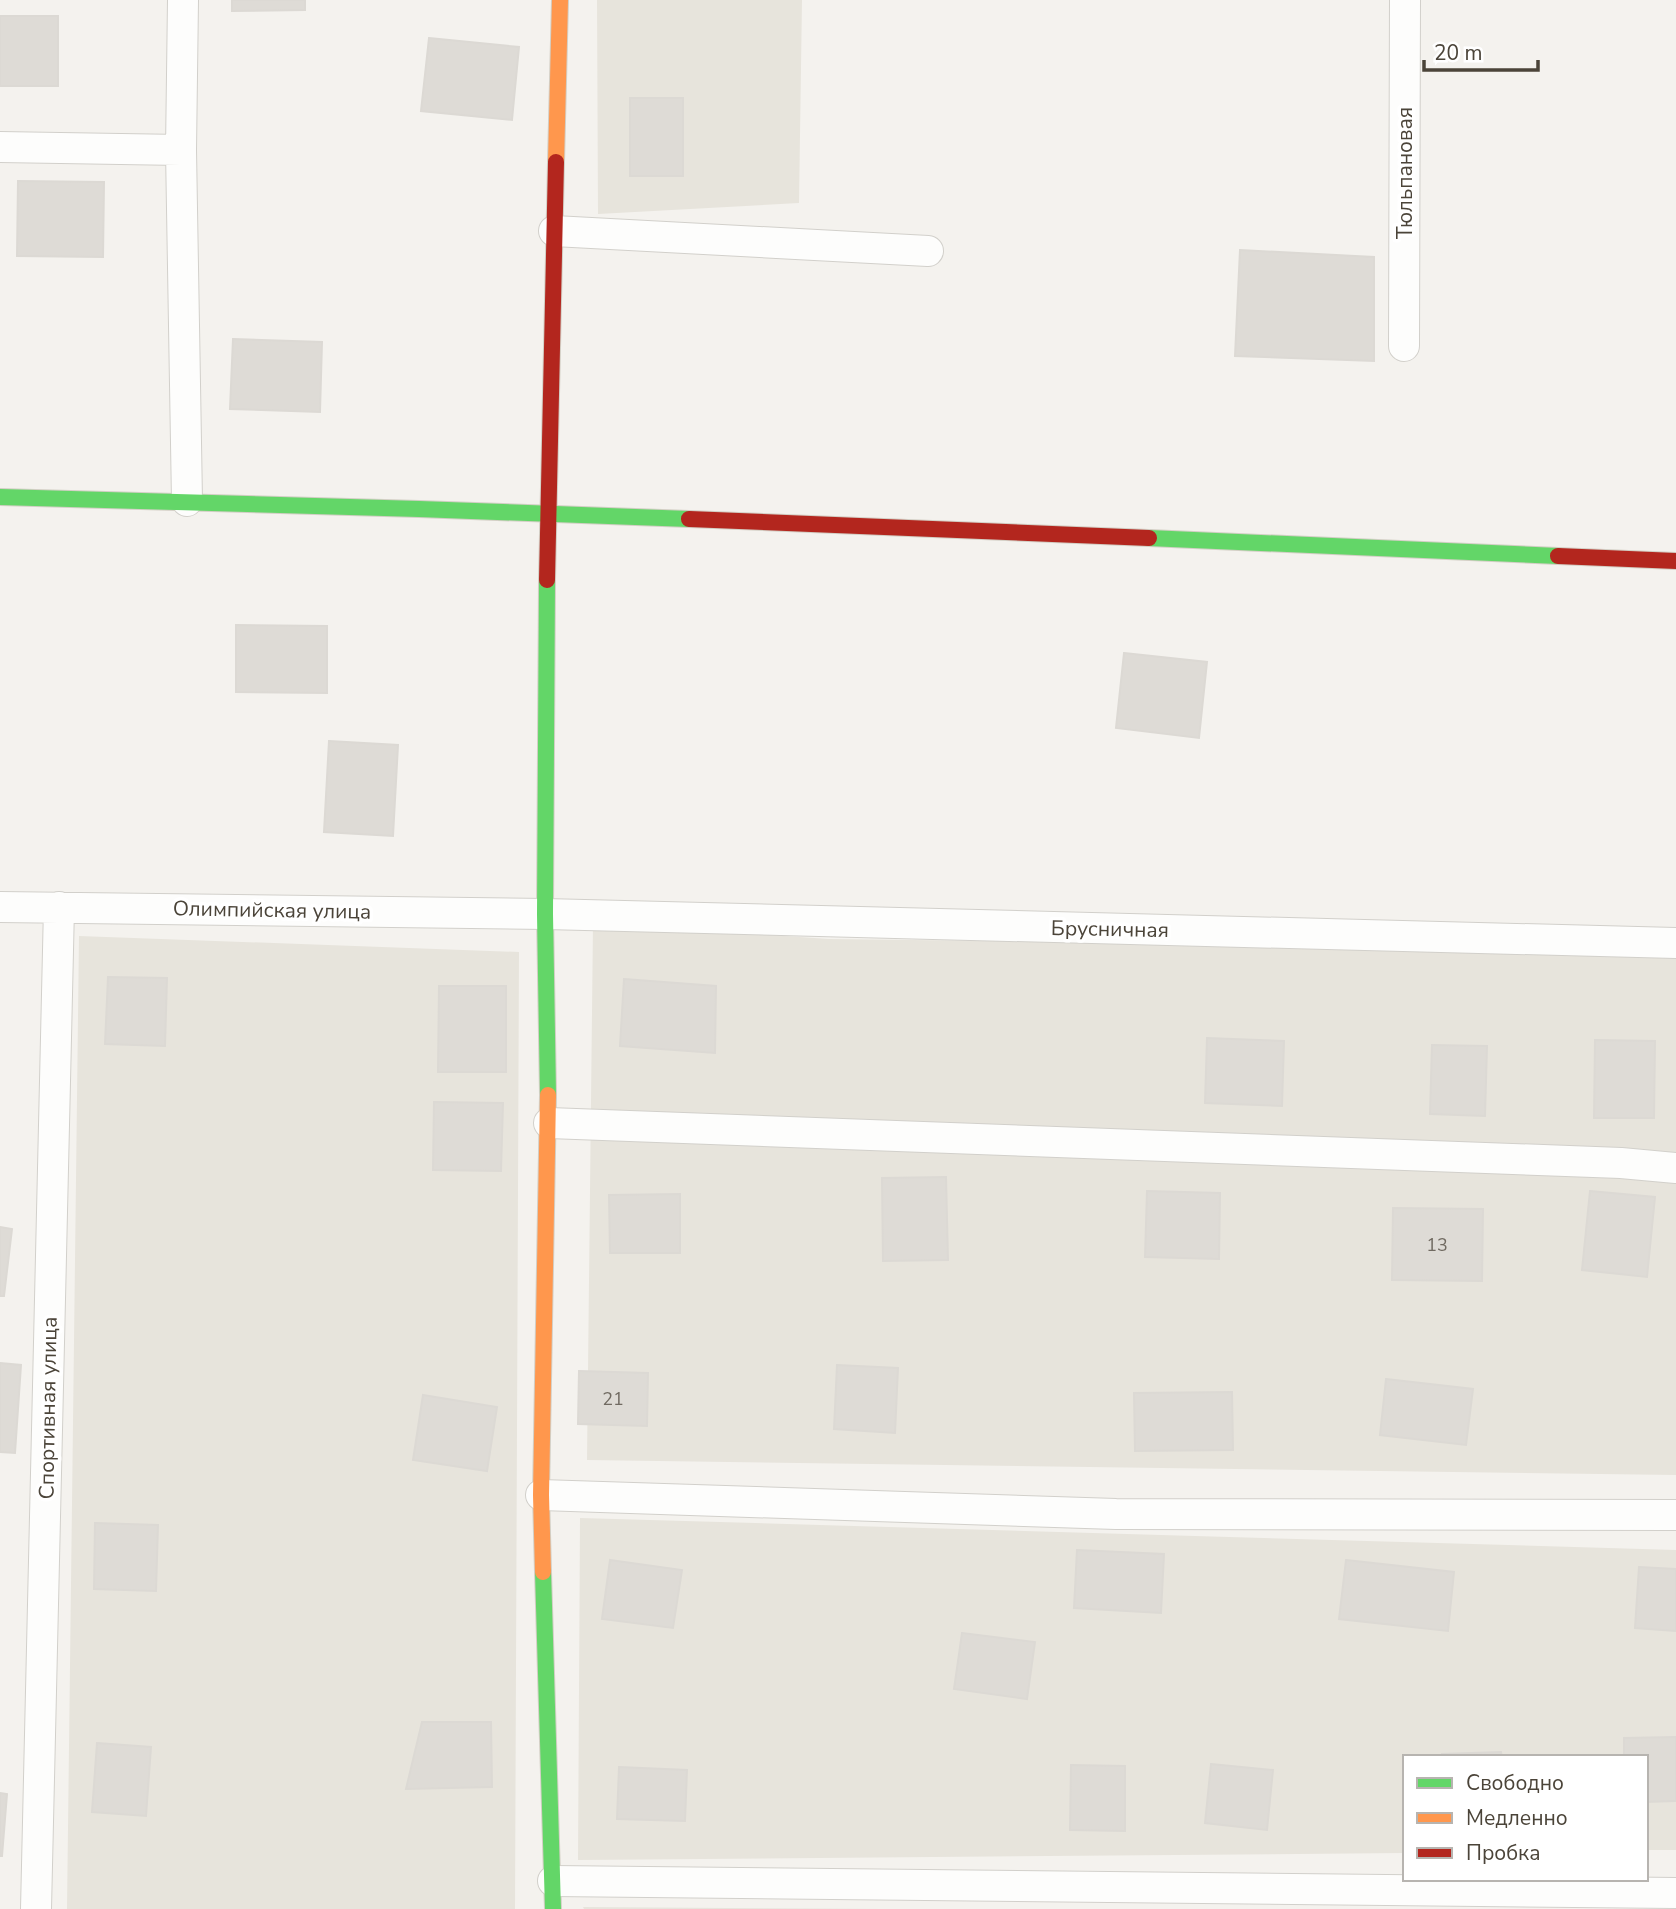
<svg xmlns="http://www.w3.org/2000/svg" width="1676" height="1909" viewBox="0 0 1676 1909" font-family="'Nunito Sans',sans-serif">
<rect width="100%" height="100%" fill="#f4f2ee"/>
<path fill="#e7e4dc" d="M597,0H802L799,203L598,214Z
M593,923L829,939L1676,949V1475L587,1460Z
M79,936L519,952L515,1909H67Z
M580,1518L1676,1550V1850H1646V1757H1405V1853L578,1860Z
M583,1907L882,1909H584Z"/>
<path fill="#dedbd6" stroke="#dcd9d4" stroke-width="2" d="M232,0H305V10L232,11Z
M0,16H58V86H0Z
M429,38L519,47L512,120L421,111Z
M630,98H683V176H630Z
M18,181L104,182L103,257L17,256Z
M1240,250L1374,257V361L1235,356Z
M233,339L322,342L320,412L230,409Z
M236,625L327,626V693L236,692Z
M1124,653L1207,662L1199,738L1116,728Z
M329,741L398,745L393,836L324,832Z
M108,977L167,978L165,1046L105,1044Z
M624,979L716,986L715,1053L620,1046Z
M439,986H506V1072H438Z
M1207,1038L1284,1041L1282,1106L1205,1103Z
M1595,1040L1655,1041L1654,1118H1594Z
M1432,1045L1487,1046L1485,1116L1430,1114Z
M434,1102L503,1103L501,1171L433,1170Z
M946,1177L948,1260L883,1261L882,1178Z
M1147,1191L1220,1193L1219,1259L1145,1257Z
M1590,1191L1655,1197L1647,1277L1582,1270Z
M680,1194V1253H610L609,1195Z
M1393,1208L1483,1209L1482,1281L1392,1280Z
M0,1227L12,1229L4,1296H0Z
M0,1363L21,1365L15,1453L0,1452Z
M837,1365L898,1368L895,1433L834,1429Z
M579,1371L648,1373L647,1426L578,1424Z
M1386,1379L1473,1389L1466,1445L1380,1435Z
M1232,1392L1233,1450L1135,1451L1134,1393Z
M423,1395L497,1407L487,1471L413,1460Z
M95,1523L158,1525L156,1591L94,1589Z
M1077,1550L1164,1554L1161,1613L1074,1608Z
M610,1560L682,1570L673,1628L602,1619Z
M1346,1560L1454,1572L1448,1631L1339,1619Z
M1639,1567L1676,1569V1631L1635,1628Z
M962,1633L1035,1642L1027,1699L954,1689Z
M422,1722H491L492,1787L406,1789Z
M1676,1737V1801L1646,1802V1757H1624V1738Z
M97,1743L151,1747L146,1816L92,1812Z
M1501,1752L1502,1757H1442V1754Z
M1211,1764L1273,1770L1267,1830L1205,1823Z
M1071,1765L1125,1766V1831L1070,1830Z
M619,1767L687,1770L685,1821L617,1819Z
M0,1793L7,1794L2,1856H0Z"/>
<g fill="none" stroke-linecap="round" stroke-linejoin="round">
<defs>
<path id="street" d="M0,147L181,150L187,501
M181,150L183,0
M554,231L928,251
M1404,346L1405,0
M0,907L545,914L1676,943
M549,1123L1621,1163L1676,1168
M541,1495L1116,1514L1676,1515
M553,1881L1676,1893
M36,1909L59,907"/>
<path id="fast" d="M0,497L419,509L689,519
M1149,538L1558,556
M547,580L545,914L548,1095
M543,1572L553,1909"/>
<path id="slow" d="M556,162L560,0
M543,1572L541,1495L548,1095"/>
<path id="jam" d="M689,519L1149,538
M1558,556L1676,561
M547,580L556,162"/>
</defs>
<use href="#street" stroke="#d2d0cb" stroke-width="32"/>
<use href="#fast" stroke="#d3cfc5" stroke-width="18"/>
<use href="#slow" stroke="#d3cfc5" stroke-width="18"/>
<use href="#jam" stroke="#d3cfc5" stroke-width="18"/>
<use href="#street" stroke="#fdfdfc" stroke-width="30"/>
<use href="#fast" stroke="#63d668" stroke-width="16"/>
<use href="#slow" stroke="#ff974d" stroke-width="16"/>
<use href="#jam" stroke="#b3261e" stroke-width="16"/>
</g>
<g text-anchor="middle" stroke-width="7" stroke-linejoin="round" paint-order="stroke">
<g font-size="18" fill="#706a61">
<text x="1437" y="1251">13</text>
<text x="613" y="1405">21</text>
</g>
<g font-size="21" fill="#4b4439" stroke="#fff">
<text transform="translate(1405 173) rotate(-90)" y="7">Тюльпановая</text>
<text transform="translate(272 910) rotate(1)" y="7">Олимпийская улица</text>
<text transform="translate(1110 929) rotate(1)" y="7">Брусничная</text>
<text transform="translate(48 1408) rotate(-89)" y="7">Спортивная улица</text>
</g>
</g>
<rect x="1403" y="1755" width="245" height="126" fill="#ffffff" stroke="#b7b4b0" stroke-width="2"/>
<rect x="1417" y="1778" width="35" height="10" fill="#63d668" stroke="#b7b4b0" stroke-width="2"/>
<text x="1466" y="1790" font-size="21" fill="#4b4439">Свободно</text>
<rect x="1417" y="1813" width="35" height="10" fill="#ff974d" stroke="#b7b4b0" stroke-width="2"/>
<text x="1466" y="1825" font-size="21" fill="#4b4439">Медленно</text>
<rect x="1417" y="1848" width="35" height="10" fill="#b3261e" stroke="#b7b4b0" stroke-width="2"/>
<text x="1466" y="1860" font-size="21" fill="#4b4439">Пробка</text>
<path d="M1424 60v10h114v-10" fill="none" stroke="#4b4439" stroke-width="3.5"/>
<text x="1434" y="60" font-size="21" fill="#4b4439" stroke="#ffffff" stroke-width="5" paint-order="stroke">20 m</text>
</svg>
